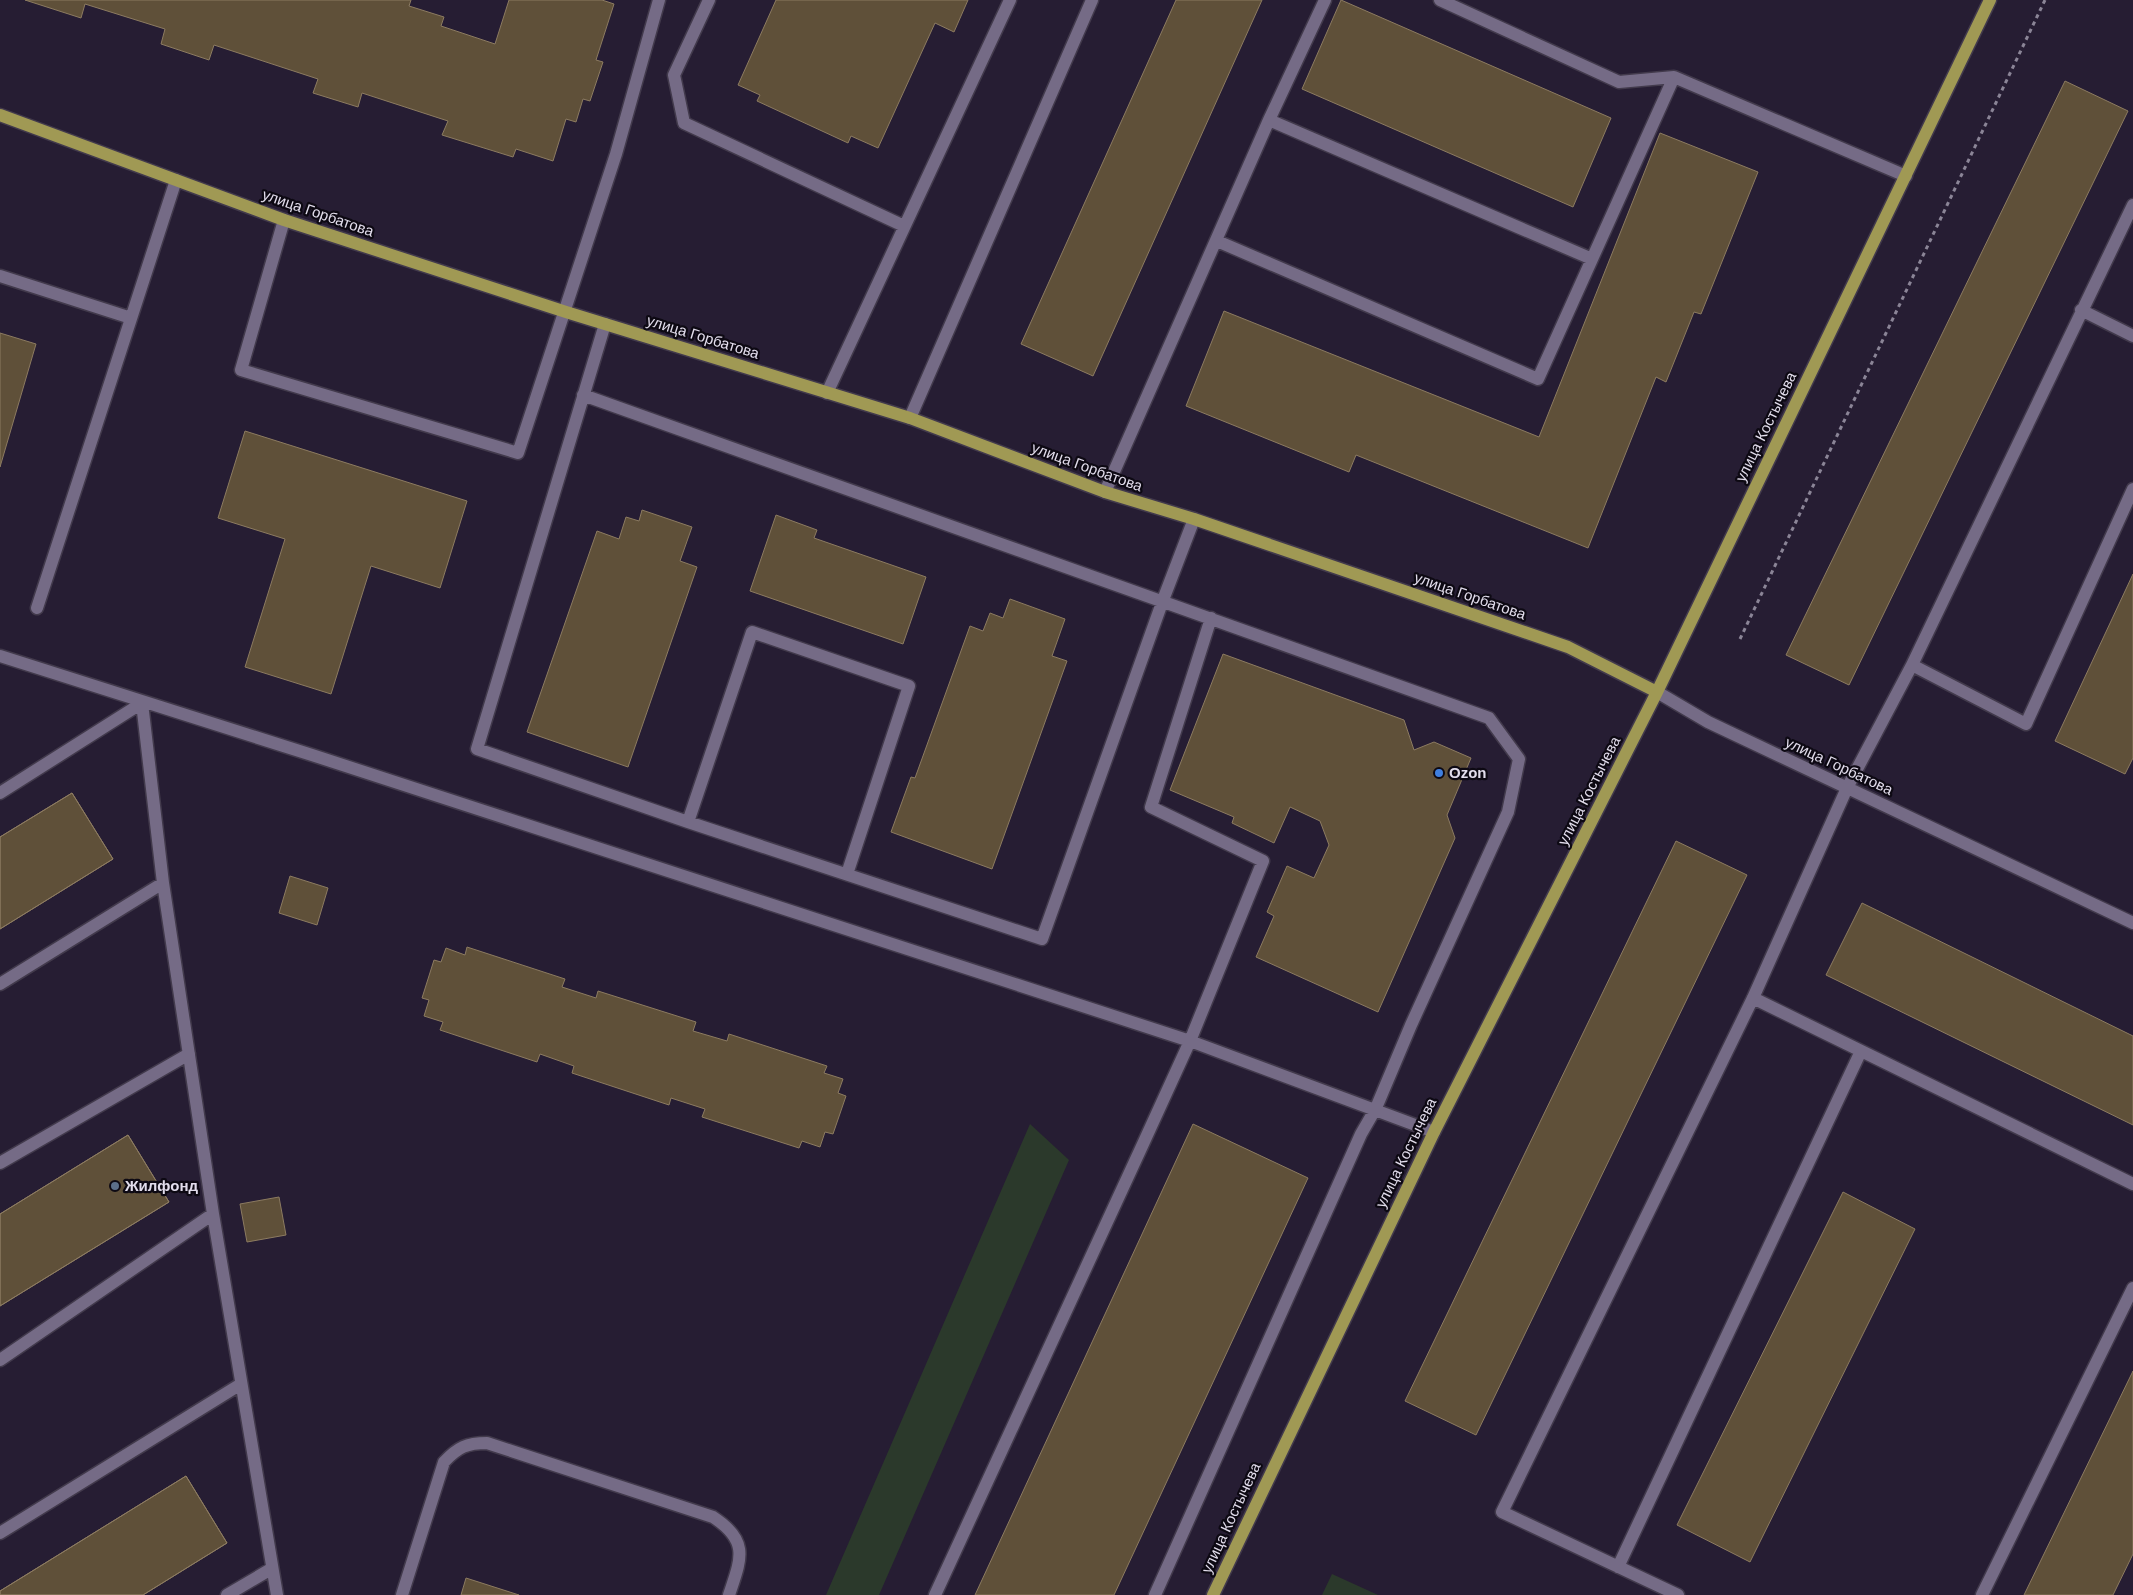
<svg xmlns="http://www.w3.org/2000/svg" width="2133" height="1595" viewBox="0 0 2133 1595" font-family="Arial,sans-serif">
<rect width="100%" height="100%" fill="#261d33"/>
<path fill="#2b392b" d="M1030,1124L1069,1160L879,1595H826Z
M1332,1574L1378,1595H1322Z"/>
<path fill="#5f5039" stroke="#8c7b61" d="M25,0H411L409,6L444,17L441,26L495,44L509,0H602L614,4L596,60L603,62L590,101L583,99L576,122L566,119L553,161L516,149L513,157L442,135L448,121L362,93L358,107L313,93L318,79L214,45L209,60L161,44L165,29L85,4L81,18Z
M776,0H968L954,32L935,23L878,148L851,136L848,143L757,101L760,95L738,85Z
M1176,0H1262L1093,376L1021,344Z
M1341,0L1611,118L1573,207L1302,89Z
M2065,81L2128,111L1849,685L1786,655Z
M1660,133L1758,172L1701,314L1694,312L1666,382L1656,377L1588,548L1356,455L1349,472L1186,406L1224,311L1539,437Z
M0,333L36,344L0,467Z
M245,431L467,501L440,588L371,566L331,694L245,667L285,539L218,518Z
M642,510L692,527L680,561L697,567L628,767L527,732L597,531L619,539L626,517L639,521Z
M776,515L817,530L814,538L926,577L903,644L750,591Z
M2133,574V758L2125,774L2055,741Z
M1010,599L1065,619L1052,656L1067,661L992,869L891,832L911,777L915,778L970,626L983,631L990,613L1003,618Z
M1223,654L1404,720L1414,750L1434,742L1471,758L1447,815L1455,838L1378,1012L1256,957L1274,916L1267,912L1287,866L1314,878L1329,845L1320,821L1290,807L1274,843L1232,823L1234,817L1170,790Z
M72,793L113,859L0,929V837Z
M72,793L113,859L0,929V837Z
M1676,841L1747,875L1476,1435L1405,1401Z
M290,876L328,888L317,925L279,913Z
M1862,903L2133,1036V1125L1826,975Z
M467,947L565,979L562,987L596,998L598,991L696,1022L693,1031L727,1041L729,1034L827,1066L824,1073L843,1079L838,1093L846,1096L833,1134L825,1132L820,1147L802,1141L799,1148L702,1117L705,1109L671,1098L669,1105L572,1073L574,1066L540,1054L537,1062L440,1030L443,1022L424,1016L429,1000L422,998L434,960L441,962L446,948L465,955Z
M1193,1124L1308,1178L1114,1595H975Z
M128,1135L169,1202L0,1306V1214Z
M128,1135L169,1202L0,1306V1214Z
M1843,1192L1915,1229L1750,1562L1677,1525Z
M279,1197L286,1235L247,1242L240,1204Z
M2133,1371V1554L2113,1595H2024Z
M186,1476L227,1543L143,1595H0V1591Z
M186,1476L227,1543L143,1595H0V1591Z
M466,1578L519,1595H461Z"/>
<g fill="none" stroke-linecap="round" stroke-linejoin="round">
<defs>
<path id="minor" d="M709,0L674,75L684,123L904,226
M1440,0L1619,82L1674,77L1906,176
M1269,120L1592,259
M284,220L241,370L518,453L616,154L659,0
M1217,241L1538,379L1674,77
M0,276L131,318
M2081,310L2133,336
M605,324L477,749L688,822L1042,939L1163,600L1194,519
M827,393L1010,0
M583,395L1489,718L1519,759L1508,812L1411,1025L1376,1108L1361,1134L1155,1595
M910,418L1092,0
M1105,492L1269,120L1325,0
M37,608L176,180
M0,656L312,755L1190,1041L1434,1132
M1912,665L2026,724L2133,489
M1657,692L1708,722L2133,923
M142,703L163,883L213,1214L277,1595
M0,793L142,703
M688,822L752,632L909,686L847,874
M0,984L163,883
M1753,998L2133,1184
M0,1163L189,1054
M0,1360L213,1214
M0,1533L241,1384
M1618,1567L1861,1051
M227,1595L271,1569
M402,1595L444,1462C458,1447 467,1443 487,1443L713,1517C750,1541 741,1559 729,1595
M935,1595L1143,1144L1190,1041L1263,861L1151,807L1211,618
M1678,1595L1502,1512L1753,998L1847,788L1912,665L2133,205
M1982,1595L2133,1288"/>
<path id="major" d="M0,115L284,220L566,312L910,418L1105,492L1194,519L1568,647L1657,692
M1213,1595L1434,1132L1657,692L1990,0"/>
</defs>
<use href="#minor" stroke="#423a4c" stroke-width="15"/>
<use href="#major" stroke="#423a4c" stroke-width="15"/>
<path stroke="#8b8597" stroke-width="3" stroke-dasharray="4 4" stroke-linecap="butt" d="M1740,639L2045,0"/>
<use href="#minor" stroke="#756b86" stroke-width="12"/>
<use href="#major" stroke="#a09954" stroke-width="12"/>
</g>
<circle fill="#3f7fe0" stroke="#0d0913" stroke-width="2" cx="1439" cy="773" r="5"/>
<circle fill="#5c6f8a" stroke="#0d0913" stroke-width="2" cx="115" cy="1186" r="5"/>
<g text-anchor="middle" stroke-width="4.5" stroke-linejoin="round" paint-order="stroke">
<g font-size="15" fill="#e2ddec" stroke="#0d0913">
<text transform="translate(318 213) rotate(19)" y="5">улица Горбатова</text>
<text transform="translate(703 337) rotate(17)" y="5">улица Горбатова</text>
<text transform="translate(1766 427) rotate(-64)" y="5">улица Костычева</text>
<text transform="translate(1087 467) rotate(20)" y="5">улица Горбатова</text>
<text transform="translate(1470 596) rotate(19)" y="5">улица Горбатова</text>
<text transform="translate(1839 766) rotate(25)" y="5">улица Горбатова</text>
<text transform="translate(1589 791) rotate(-63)" y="5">улица Костычева</text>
<text transform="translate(1406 1153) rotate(-64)" y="5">улица Костычева</text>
<text transform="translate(1231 1518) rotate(-65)" y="5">улица Костычева</text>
</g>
<g font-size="15" font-weight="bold" fill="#e2ddec" stroke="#0d0913" text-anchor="start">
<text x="1449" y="778">Ozon</text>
<text x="125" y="1191">Жилфонд</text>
</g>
</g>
</svg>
